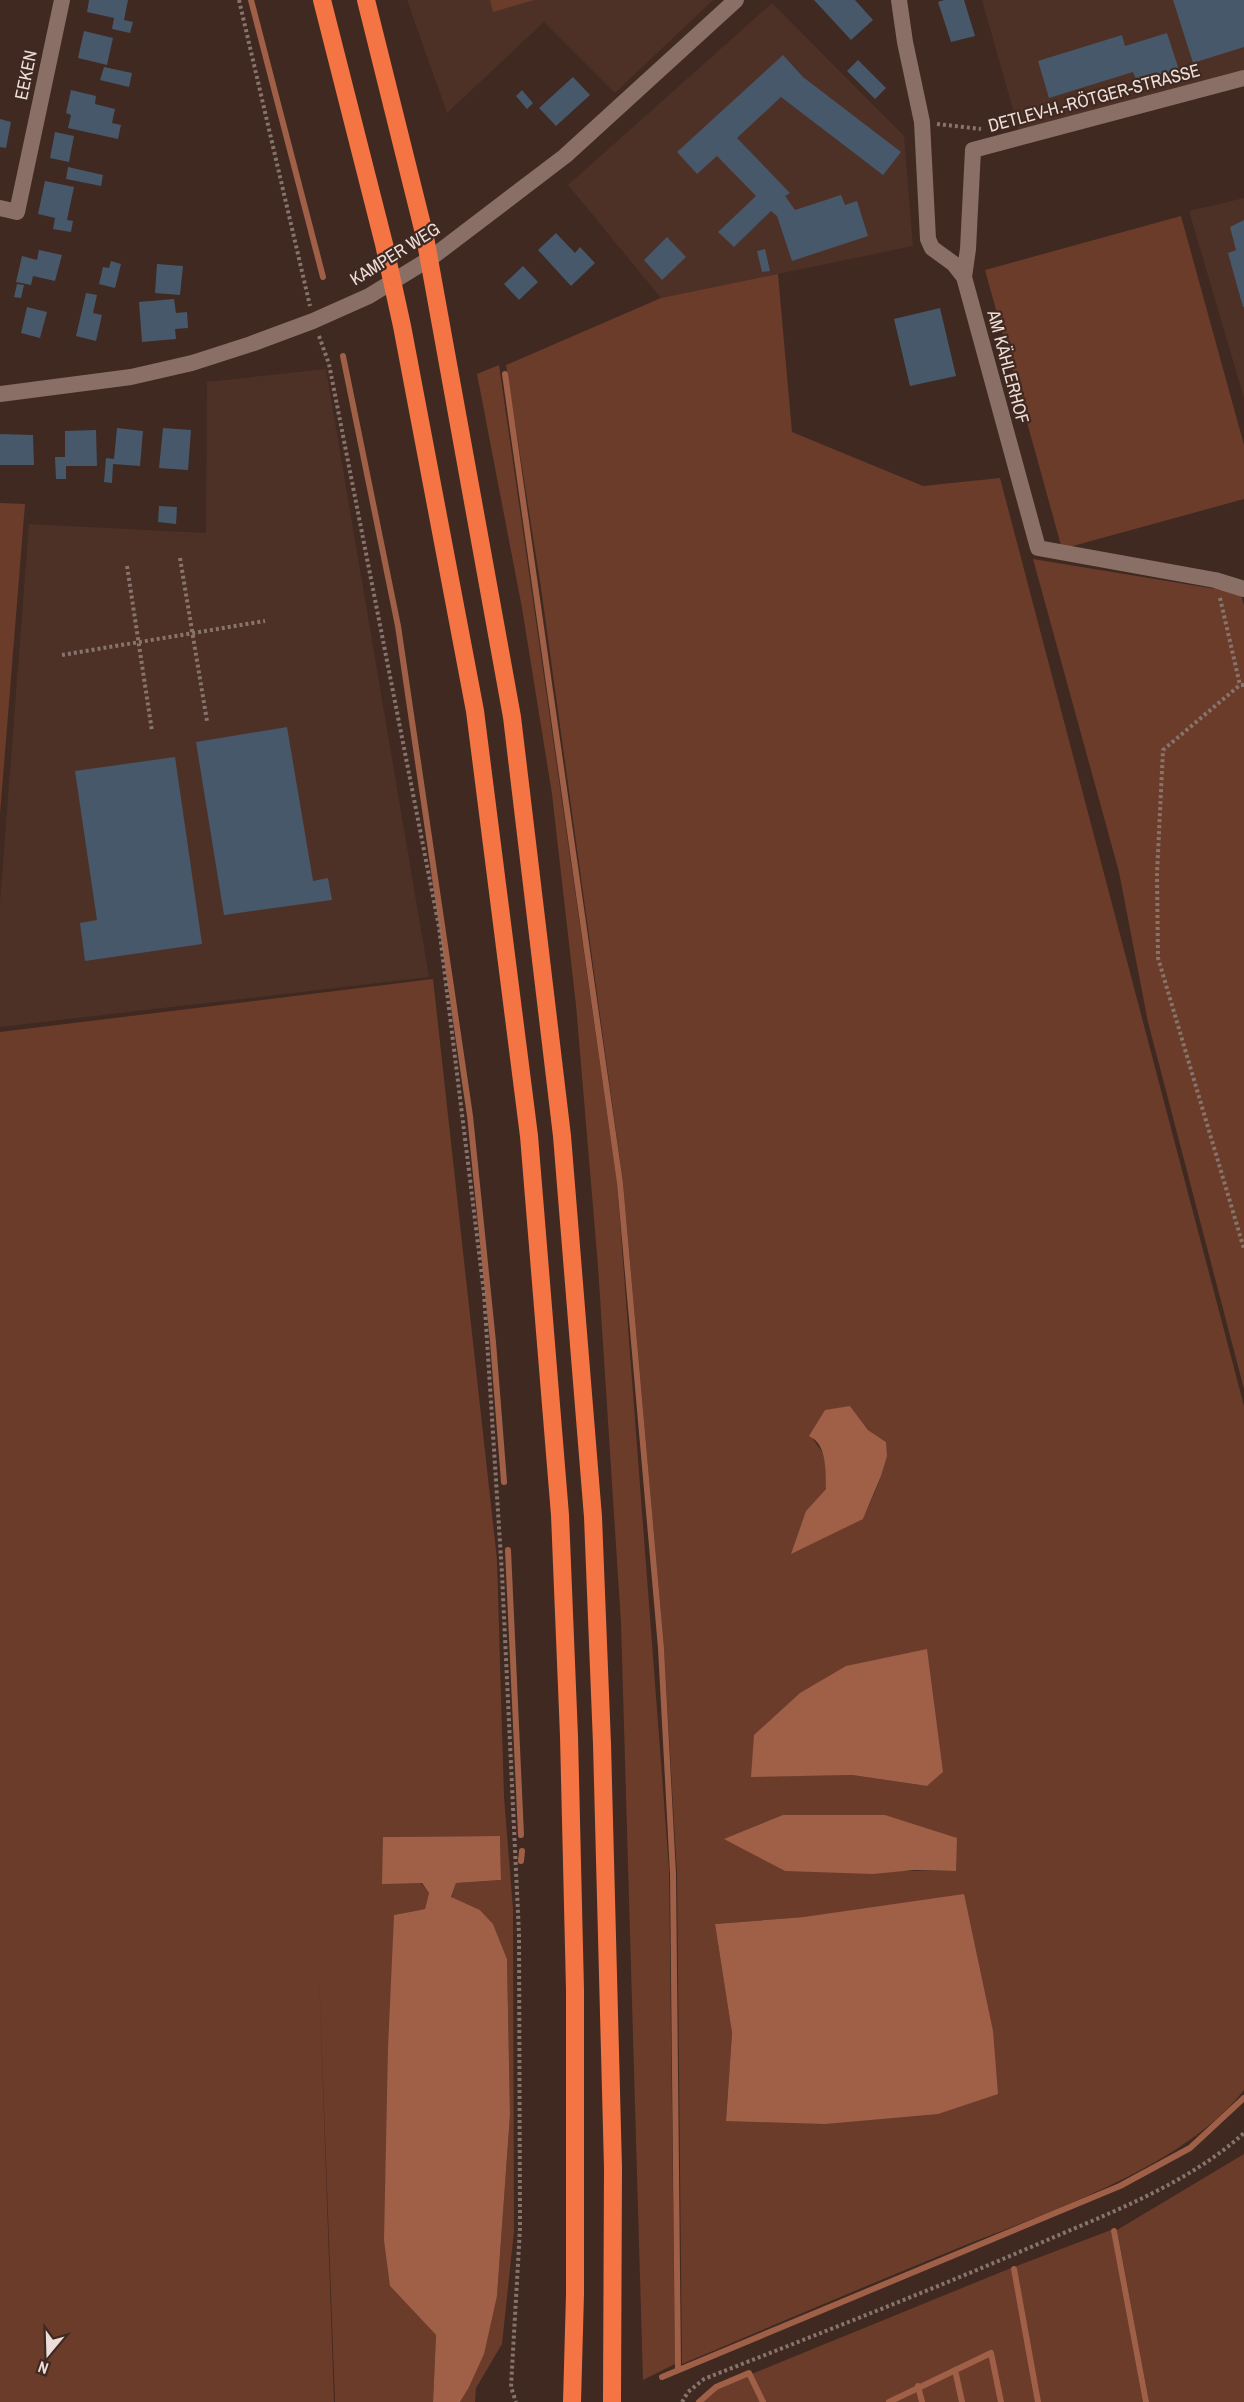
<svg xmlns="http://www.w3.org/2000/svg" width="1244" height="2402" viewBox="0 0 1244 2402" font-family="'Archivo Narrow',sans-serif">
<rect width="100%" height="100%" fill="#3f2921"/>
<path fill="#4e3126" d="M407,0H713L615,93L544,22L447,113Z
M982,0H1244V70L1020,134Z
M772,3L904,136L913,246L661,298L568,185Z
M1244,198V398L1189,211Z
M326,369L429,977L0,1027V902L29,524L206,533L207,382Z"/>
<path fill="#6c3c2a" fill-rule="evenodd" d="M490,0H534L493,12Z
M1181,216L1244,445V499L1062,549L985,270Z
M778,274L792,432L923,486L1000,478L1244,1406V2090C1181,2170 1043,2213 951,2251C861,2288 771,2326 682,2364L677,1875L664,1648L623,1182L541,588L506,365L661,298ZM850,1406L868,1430L886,1442C887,1470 874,1494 863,1519L806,1511L826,1489L825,1456L813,1439ZM943,1772L927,1786L852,1775L751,1776ZM725,1838L956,1871H785ZM804,1917L726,2120L732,2033L715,1924Z
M499,365L617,1182L669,1868L675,2364L643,2380L621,1623L598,1266L576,1005L552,794L522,608L477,374Z
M0,503L25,504L0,814Z
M1033,559L1240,593L1244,605V1389L1148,1022L1119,872Z
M433,979L497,1560L504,1797L513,1909L514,2231L502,2344L476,2388L475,2402H460L468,2389L497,2296L510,2115L507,1959L493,1924L480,1910L451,1898L456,1883L501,1880L500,1836L384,1837L429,1893L425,1909L394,1915L390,2286L436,2335L433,2402H335L319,1973L334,2402H0V1032Z
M1244,2154V2402H1149L1117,2230Z
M1111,2230L1143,2402H1039L1014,2267Z
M1011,2268L1037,2402H703L718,2389L754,2373Z"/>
<path fill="#a05f47" d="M850,1406L868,1430L886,1442L887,1456L881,1476L863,1519L791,1554L806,1511L826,1489C825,1471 828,1445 809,1436L825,1410Z
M927,1649L943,1772L927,1786L852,1775L751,1777L754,1735L800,1693L846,1666Z
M783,1815H885L957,1838L956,1871L914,1870L873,1874L785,1871L724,1839Z
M500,1836L501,1880L456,1883L451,1897L480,1910L493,1924L507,1959L510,2115L497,2296L484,2354L468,2389L460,2402H433L436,2335L390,2286L384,2240L388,2048L394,1915L425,1909L429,1893L422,1883L382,1884L383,1837Z
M964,1894L993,2031L998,2094L938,2114L825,2124L726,2121L732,2033L715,1924L804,1917Z"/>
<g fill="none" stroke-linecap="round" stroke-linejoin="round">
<path stroke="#a05f47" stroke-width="6" d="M251,0L323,277
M343,356L398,626L470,1116L493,1342L504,1482
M505,374L620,1183L661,1648L673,1874L678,2370
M508,1550L521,1835
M521,1861L522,1851
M1114,2231L1146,2402
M1014,2269L1038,2402
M955,2370L962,2402
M662,2377L1120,2186L1190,2148L1244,2098
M918,2386L922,2402
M699,2402L716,2387L749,2373L763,2402
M889,2402L991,2353L1001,2402"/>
</g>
<path fill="#47586a" d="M89,0H128L124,20L133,22L130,33L112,29L114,18L87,12Z
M814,0H855L873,20L851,40Z
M944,0H964L975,36L951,42L938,2Z
M1173,0H1244V47L1193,63Z
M84,31L113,38L107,65L78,58Z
M1167,33L1179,70L1137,82L1133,72L1049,98L1038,61L1122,35L1125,46Z
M783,55L803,77L901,152L883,175L781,97L737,138L790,193L785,196L795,210L841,195L845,205L857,201L868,236L792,261L777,216L771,211L734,247L718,232L756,196L717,156L697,174L677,152Z
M858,60L886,88L875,99L847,71Z
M104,67L132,73L129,87L100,80Z
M573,77L590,95L556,126L539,108Z
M71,90L96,96L95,104L115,109L112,123L121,125L118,139L68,128L71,115L66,113Z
M522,90L533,103L527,109L516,96Z
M0,119L11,122L6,148L0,147Z
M55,132L74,136L69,162L50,158Z
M68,167L103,175L101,186L66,179Z
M45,181L74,187L67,220L73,221L71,232L53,229L55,218L38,214Z
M1244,220V307H1243L1228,253L1236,250L1230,227Z
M556,233L575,253L580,247L595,263L571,286L538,250Z
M667,237L686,257L662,280L644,260Z
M765,249L770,271L762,272L757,251Z
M39,250L62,255L55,281L33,276L31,285L16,282L22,256L37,260Z
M111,261L121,264L115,288L99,284L103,267L109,268Z
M157,264L183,266L180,295L155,293Z
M523,266L538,282L519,300L504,284Z
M17,284L24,285L21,298L14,297Z
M86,293L97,295L93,313L102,315L96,341L76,336Z
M174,299L176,313L187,312L188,328L175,329L176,339L142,342L139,302Z
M27,307L47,312L40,338L21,333Z
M940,308L956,376L910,386L894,319Z
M117,428L143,431L140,466L113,464L112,483L104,482L106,458L114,459Z
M163,428L191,430L188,470L159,468Z
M96,430L97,466H66V479H56L55,457H65V431Z
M0,434L33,435L34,465H0Z
M159,506L177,507L176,524L158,522Z
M287,727L313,881L328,878L332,900L224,915L196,742Z
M175,757L202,944L85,961L80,923L97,920L75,771Z"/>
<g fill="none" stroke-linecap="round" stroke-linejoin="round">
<path stroke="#87746d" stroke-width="4" stroke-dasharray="3 3" stroke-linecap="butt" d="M239,0L310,306
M937,124L981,129
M319,336L329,364L439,927L484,1293L502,1574L519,1934L520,2228L511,2387L516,2402
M180,558L207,721
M127,566L152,731
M1220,598L1240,685
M62,655L265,621
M1244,685H1240L1163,750L1157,874L1158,958L1244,1249
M682,2402L688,2392L704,2379C818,2334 932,2290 1045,2241C1112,2212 1189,2183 1244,2133"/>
<path stroke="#896f65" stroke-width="16" d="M899,0L905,42L922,122L928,239L932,248L954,264L964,277L1038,548L1215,580L1244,589
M0,208L17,212L62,0
M964,277L968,249L973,150L1244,78"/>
<path stroke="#896f65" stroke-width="16" d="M0,394L131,377L192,363L251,344L313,321L369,296L431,258L565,156L736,0"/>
<path stroke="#f47443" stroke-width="18" d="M322,0L384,244L402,326L475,711L529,1136L560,1515L569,1736L575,1990V2294L572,2402
M366,0L425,237L512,717L562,1136L593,1517L602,1744L613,2168L612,2402"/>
</g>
<g text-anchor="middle" stroke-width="4.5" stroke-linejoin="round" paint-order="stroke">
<g font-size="18" fill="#edded9" stroke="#3f2921">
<text transform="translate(26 75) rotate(-78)" y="6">EEKEN</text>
<text transform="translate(1094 98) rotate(-15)" y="6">DETLEV-H.-RÖTGER-STRASSE</text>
<text transform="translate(395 254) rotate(-32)" y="6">KAMPER WEG</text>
<text transform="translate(1008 367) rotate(75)" y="6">AM KÄHLERHOF</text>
</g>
</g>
<g transform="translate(48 2354) rotate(199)" stroke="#3f2921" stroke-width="4.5" paint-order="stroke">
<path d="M0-4.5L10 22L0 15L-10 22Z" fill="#edded9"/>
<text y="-9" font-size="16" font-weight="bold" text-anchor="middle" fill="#edded9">N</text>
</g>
</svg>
